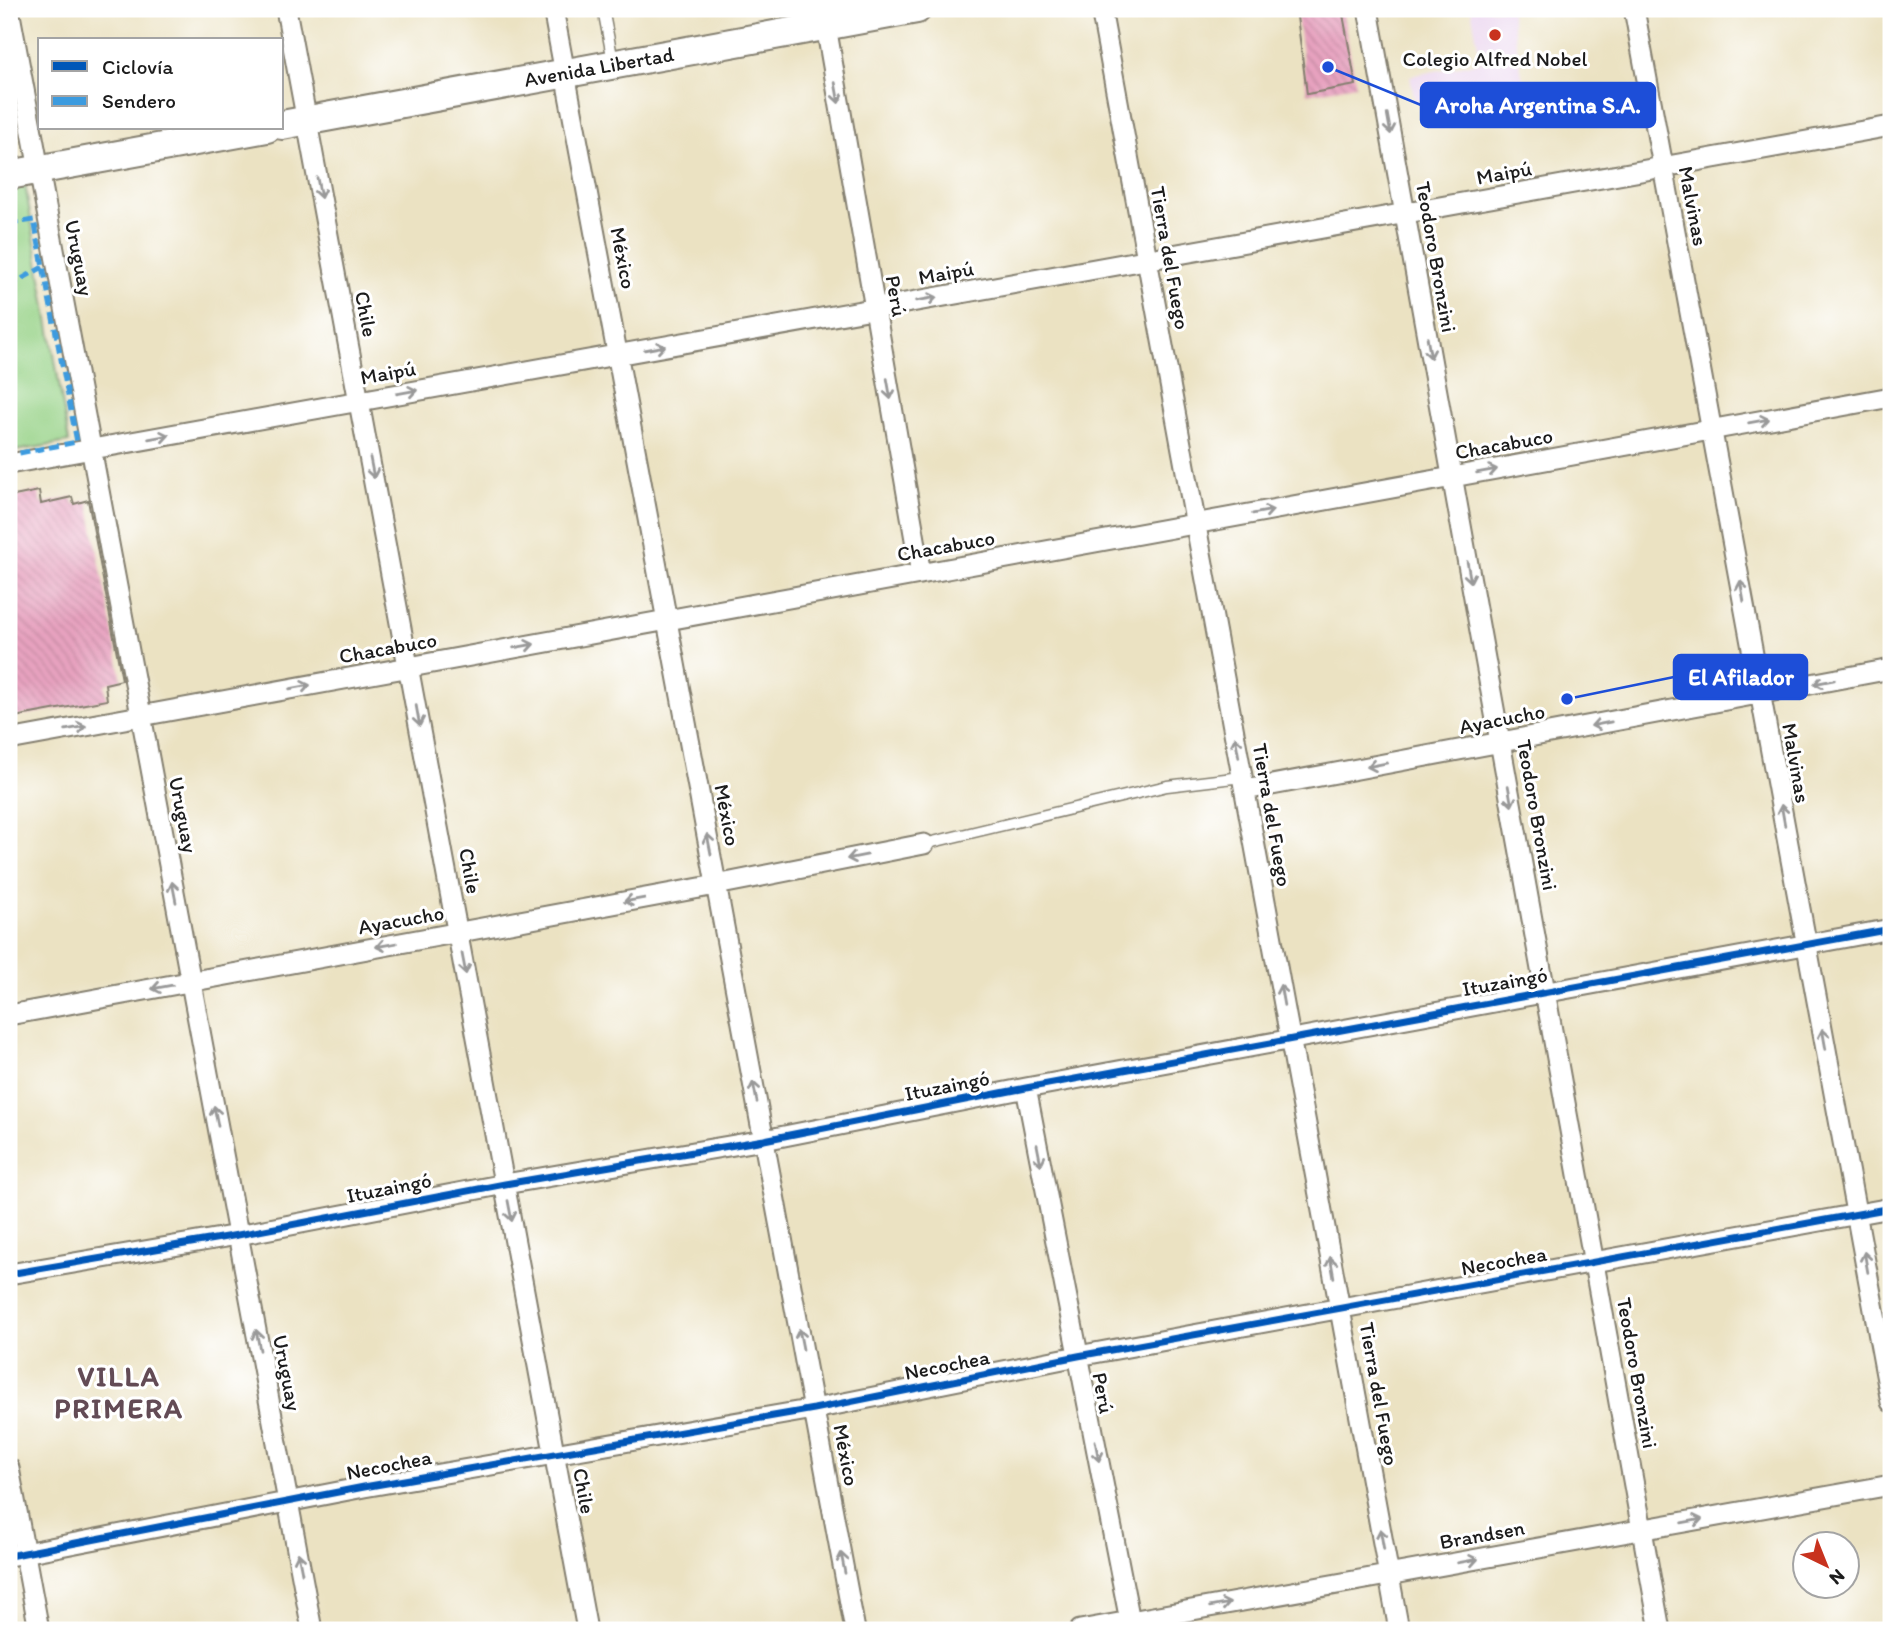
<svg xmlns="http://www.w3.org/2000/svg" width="1900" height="1639" viewBox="0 0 1900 1639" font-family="Itim,sans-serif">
<defs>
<pattern id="building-back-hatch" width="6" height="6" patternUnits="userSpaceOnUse" patternTransform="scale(1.75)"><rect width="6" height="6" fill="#e7a2bf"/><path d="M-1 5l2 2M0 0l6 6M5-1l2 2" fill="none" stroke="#c68ba4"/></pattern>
</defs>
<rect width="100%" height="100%" fill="#fff"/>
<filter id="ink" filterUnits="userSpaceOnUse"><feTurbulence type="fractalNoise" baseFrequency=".0143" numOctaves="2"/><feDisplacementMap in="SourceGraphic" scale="14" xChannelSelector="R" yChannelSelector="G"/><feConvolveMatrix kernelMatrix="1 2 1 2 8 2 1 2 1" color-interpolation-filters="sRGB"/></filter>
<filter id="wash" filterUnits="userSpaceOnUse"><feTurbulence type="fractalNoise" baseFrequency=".00686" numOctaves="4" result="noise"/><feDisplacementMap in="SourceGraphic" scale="28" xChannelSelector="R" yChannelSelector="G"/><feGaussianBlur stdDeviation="1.57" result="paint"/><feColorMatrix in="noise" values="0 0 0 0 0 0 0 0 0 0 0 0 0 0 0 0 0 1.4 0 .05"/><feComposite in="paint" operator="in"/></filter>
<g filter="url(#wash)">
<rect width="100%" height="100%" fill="#ebe2c2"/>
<path fill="#e9d2ed" d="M1471,9H1510L1523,81L1415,102L1410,76L1481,62Z"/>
<path fill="#95d185" stroke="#587650" stroke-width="2" d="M25,184L69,442L9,452V187Z"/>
<g id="blocks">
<path fill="url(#building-back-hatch)" d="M1296,9H1342L1356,85L1307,94Z
M39,491L41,504L72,497L74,504L88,500L122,680L105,684L107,700L9,718V497Z"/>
</g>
</g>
<g filter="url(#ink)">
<use href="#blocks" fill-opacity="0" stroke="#847f6f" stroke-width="2"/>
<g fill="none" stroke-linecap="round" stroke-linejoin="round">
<defs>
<path id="service" d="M603,9L613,61
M924,844L1167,786L1242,777"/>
<path id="minor" d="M9,9L312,1630
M286,9L587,1630
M553,9L855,1630
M1101,9L1399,1630
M1368,9L1660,1630
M1634,9L1891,1402
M826,26L921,574
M9,464L1891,126
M9,740L1891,397
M1245,790L1891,669
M9,1015L716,885L924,844
M1026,1088L1130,1621
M9,1274L238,1235L505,1184L764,1140L1026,1088L1891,929
M9,1468L39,1630
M9,1556L364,1487L814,1409L1078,1356L1891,1208
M1080,1630L1891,1485"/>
<path id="secondary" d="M282,125L917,9
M9,175L267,128"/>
</defs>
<use href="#service" stroke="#847f6f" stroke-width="13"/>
<use href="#minor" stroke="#847f6f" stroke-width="23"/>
<use href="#secondary" stroke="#847f6f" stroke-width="32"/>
<use href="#service" stroke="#fff" stroke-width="10"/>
<use href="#minor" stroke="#fff" stroke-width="19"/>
<use href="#secondary" stroke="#fff" stroke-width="28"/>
<path stroke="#3c9bdf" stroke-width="5" stroke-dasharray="10 5" stroke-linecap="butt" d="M9,224L34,220L77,442L9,455
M9,286L43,267"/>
<defs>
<path id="cycleway" d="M9,1274L238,1235L505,1184L764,1140L1026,1088L1891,929
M9,1556L364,1487L814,1409L1078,1356L1891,1208"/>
</defs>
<use href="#cycleway" stroke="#fff" stroke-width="11"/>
<use href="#cycleway" stroke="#0057b8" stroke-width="7"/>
</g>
<defs><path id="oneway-shaft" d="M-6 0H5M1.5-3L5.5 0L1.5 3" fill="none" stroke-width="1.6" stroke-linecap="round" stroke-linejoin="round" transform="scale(1.75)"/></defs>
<g stroke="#999">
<use href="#oneway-shaft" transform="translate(837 93) rotate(80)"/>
<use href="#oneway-shaft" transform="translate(1389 124) rotate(80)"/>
<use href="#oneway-shaft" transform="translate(319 188) rotate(79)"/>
<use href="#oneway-shaft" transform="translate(927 299) rotate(-10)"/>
<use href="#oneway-shaft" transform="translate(655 348) rotate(-10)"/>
<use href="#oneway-shaft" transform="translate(1429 348) rotate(80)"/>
<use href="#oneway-shaft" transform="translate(889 389) rotate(80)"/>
<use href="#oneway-shaft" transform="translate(407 392) rotate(-10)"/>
<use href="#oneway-shaft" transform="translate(1759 421) rotate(-10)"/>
<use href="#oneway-shaft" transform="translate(159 437) rotate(-10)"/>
<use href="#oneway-shaft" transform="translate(372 468) rotate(79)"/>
<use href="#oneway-shaft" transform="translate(1487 471) rotate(-10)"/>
<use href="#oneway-shaft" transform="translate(1263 512) rotate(-10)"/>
<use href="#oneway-shaft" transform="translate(1469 572) rotate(80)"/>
<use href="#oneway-shaft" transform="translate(1742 591) rotate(-100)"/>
<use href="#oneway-shaft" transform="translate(524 646) rotate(-10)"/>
<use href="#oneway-shaft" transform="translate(1824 682) rotate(169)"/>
<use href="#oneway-shaft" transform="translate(300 687) rotate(-10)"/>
<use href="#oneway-shaft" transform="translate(418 716) rotate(80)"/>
<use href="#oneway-shaft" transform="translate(1601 724) rotate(169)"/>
<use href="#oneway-shaft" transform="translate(76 728) rotate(-10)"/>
<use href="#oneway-shaft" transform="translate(1237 747) rotate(-100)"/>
<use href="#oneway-shaft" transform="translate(1377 765) rotate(169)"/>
<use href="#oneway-shaft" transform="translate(1510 796) rotate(80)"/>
<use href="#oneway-shaft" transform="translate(1783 815) rotate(-100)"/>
<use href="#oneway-shaft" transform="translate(709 844) rotate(-101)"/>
<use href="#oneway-shaft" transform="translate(857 857) rotate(169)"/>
<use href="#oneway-shaft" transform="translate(174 892) rotate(-101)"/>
<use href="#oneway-shaft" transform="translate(634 900) rotate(170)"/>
<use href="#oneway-shaft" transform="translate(386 945) rotate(170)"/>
<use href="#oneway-shaft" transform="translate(464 964) rotate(79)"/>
<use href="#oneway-shaft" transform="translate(162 987) rotate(170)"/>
<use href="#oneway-shaft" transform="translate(1282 995) rotate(-100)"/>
<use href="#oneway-shaft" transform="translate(1824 1039) rotate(-100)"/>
<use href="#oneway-shaft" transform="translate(755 1092) rotate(-101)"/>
<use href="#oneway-shaft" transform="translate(216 1116) rotate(-101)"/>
<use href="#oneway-shaft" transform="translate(1039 1155) rotate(79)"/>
<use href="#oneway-shaft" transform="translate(510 1211) rotate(79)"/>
<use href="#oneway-shaft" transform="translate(1866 1262) rotate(-100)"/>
<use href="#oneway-shaft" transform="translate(1332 1267) rotate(-100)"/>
<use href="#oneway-shaft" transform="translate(801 1339) rotate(-101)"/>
<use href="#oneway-shaft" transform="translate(258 1340) rotate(-101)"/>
<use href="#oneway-shaft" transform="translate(1097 1451) rotate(79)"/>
<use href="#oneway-shaft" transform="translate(1692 1521) rotate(-10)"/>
<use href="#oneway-shaft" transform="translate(1382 1539) rotate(-100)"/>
<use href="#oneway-shaft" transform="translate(1468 1561) rotate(-10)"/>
<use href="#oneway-shaft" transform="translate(300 1563) rotate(-101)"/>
<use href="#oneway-shaft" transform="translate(843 1563) rotate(-101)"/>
<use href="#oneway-shaft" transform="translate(1220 1605) rotate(-10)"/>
</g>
</g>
<circle fill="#c8321e" stroke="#fff" stroke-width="2.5" cx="1495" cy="35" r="7"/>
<g text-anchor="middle" stroke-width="6" stroke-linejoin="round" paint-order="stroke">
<g font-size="21" fill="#1c1c1c" stroke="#fff">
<text x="1495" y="66">Colegio Alfred Nobel</text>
</g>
<g font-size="21" fill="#1c1c1c" stroke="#fff">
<text transform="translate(599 67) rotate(-10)" y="7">Avenida Libertad</text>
<text transform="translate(1504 173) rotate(-10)" y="7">Maipú</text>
<text transform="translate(1693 206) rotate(79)" y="7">Malvinas</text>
<text transform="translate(1436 257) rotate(80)" y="7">Teodoro Bronzini</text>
<text transform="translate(79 258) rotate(79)" y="7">Uruguay</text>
<text transform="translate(623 258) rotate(79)" y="7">México</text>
<text transform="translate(1170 258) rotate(80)" y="7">Tierra del Fuego</text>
<text transform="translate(946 273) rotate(-10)" y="7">Maipú</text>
<text transform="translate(896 296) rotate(80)" y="7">Perú</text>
<text transform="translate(366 314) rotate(79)" y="7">Chile</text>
<text transform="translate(388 373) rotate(-10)" y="7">Maipú</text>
<text transform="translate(1504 444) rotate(-10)" y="7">Chacabuco</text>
<text transform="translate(946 546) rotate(-10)" y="7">Chacabuco</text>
<text transform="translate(388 648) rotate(-10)" y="7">Chacabuco</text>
<text transform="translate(1502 719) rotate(-11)" y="7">Ayacucho</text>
<text transform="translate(1796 763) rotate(80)" y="7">Malvinas</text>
<text transform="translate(183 815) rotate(79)" y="7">Uruguay</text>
<text transform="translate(727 815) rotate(79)" y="7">México</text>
<text transform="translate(1272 815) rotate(80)" y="7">Tierra del Fuego</text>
<text transform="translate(1537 815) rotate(80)" y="7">Teodoro Bronzini</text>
<text transform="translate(470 871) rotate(80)" y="7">Chile</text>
<text transform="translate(401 920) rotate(-10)" y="7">Ayacucho</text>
<text transform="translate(1505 982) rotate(-10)" y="7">Ituzaingó</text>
<text transform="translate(947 1086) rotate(-11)" y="7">Ituzaingó</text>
<text transform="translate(389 1188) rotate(-11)" y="7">Ituzaingó</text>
<text transform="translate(1504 1261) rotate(-10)" y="7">Necochea</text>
<text transform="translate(947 1365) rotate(-11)" y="7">Necochea</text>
<text transform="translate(287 1373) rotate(79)" y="7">Uruguay</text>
<text transform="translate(1637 1373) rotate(80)" y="7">Teodoro Bronzini</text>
<text transform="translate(1103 1393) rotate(79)" y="7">Perú</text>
<text transform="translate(1379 1394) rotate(80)" y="7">Tierra del Fuego</text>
<text transform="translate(846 1455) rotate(79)" y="7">México</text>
<text transform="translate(389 1465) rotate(-11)" y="7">Necochea</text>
<text transform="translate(584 1491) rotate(80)" y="7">Chile</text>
<text transform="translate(1482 1535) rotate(-10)" y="7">Brandsen</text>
</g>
<g font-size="28" font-weight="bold" letter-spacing="2" fill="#634b55" stroke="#fff">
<text x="119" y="1386">VILLA<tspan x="119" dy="32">PRIMERA</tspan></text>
</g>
</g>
<path fill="none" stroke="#1d4ed8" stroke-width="2.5" d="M1328 67L1421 105M1567 699L1674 677"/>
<g fill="#1d4ed8" stroke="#fff" stroke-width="2.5">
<circle cx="1328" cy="67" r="7"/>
<circle cx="1567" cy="699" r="7"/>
</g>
<g fill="#1d4ed8" stroke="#1d4ed8" stroke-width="2.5">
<rect x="1421" y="83" width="234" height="44" rx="7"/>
<rect x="1674" y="655" width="133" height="44" rx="7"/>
</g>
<g font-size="23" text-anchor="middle" font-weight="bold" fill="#fff">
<text x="1538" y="113">Aroha Argentina S.A.</text>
<text x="1741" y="685">El Afilador</text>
</g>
<rect width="1900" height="1639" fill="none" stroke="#fff" stroke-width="35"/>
<rect x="38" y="38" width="245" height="91" fill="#ffffff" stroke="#a4a4a4" stroke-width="2"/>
<rect x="52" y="61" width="35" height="10" fill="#0057b8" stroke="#a4a4a4" stroke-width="2"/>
<text x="102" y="74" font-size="21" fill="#1c1c1c">Ciclovía</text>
<rect x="52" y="96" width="35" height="10" fill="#3c9bdf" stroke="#a4a4a4" stroke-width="2"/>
<text x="102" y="108" font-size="21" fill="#1c1c1c">Sendero</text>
<g transform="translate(1826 1565) rotate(137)"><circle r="33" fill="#ffffff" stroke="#a4a4a4" stroke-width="2"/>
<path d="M0-5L12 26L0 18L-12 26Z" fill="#c8321e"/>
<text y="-10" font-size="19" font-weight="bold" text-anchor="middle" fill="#1c1c1c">N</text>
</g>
</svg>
